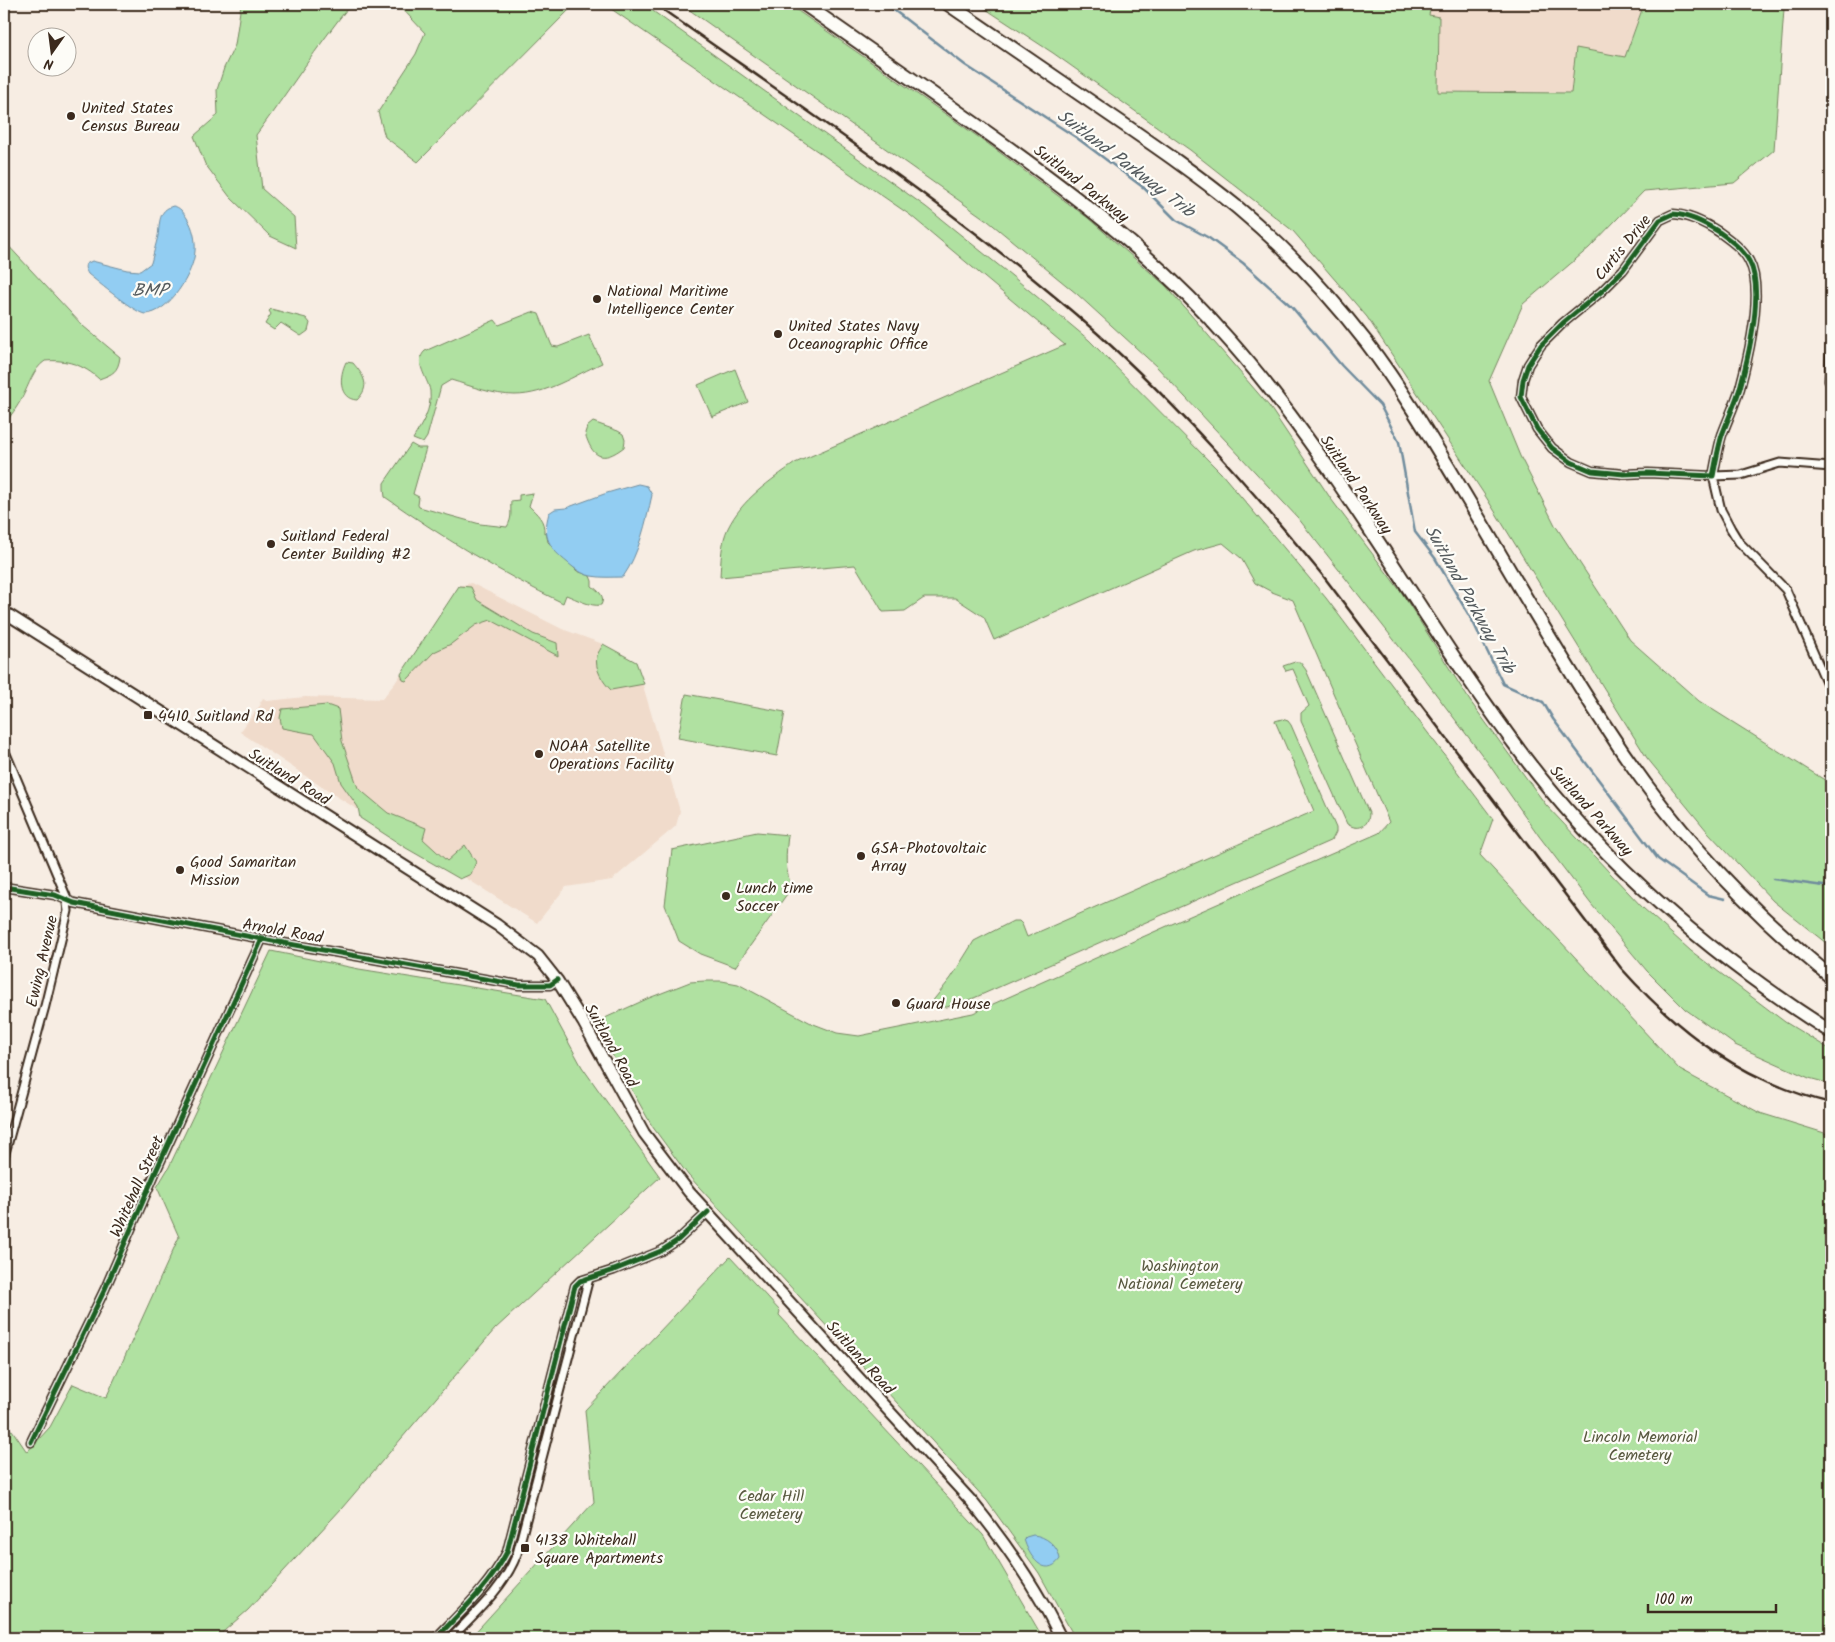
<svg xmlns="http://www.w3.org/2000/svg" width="1835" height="1642" viewBox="0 0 1835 1642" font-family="Kalam,sans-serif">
<rect width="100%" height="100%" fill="#f7ede3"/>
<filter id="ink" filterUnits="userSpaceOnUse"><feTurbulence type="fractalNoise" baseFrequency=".02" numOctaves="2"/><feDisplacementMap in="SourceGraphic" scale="10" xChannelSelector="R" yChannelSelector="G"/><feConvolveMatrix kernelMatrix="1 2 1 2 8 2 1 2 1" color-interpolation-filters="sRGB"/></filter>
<g filter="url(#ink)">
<path fill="#f0dbcb" d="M1431,4H1644L1625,57L1572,93L1438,92L1439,18L1429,15Z
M471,583L562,629L603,644L636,662L680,811L676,826L612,880L566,887L537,923L325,789L240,732L261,704L260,703L263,698L268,701L305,697L382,699L395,683L459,586Z"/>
<path fill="#b0e1a1" stroke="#768660" d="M241,4H351C317,46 288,92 256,135L262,189L294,217L296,248L270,236L230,197L205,164L194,136L218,115L217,90L224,68L235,45Z
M398,4H575L418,162L385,137L378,112L416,54L425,33Z
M604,4H643L926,207L1012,276L1089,340L1221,473L1326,598L1493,819L1480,855L1680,1070L1760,1113L1831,1135V1638H1075L1039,1573L987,1501L688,1175L652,1126L599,1031L600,1023L605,1018L649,998L690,982L705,981H722L738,984L811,1023L837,1033L859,1036L973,1013L1165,927L1379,833L1389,822L1293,600L1272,592L1255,583L1241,558L1223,543L1194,551L994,640L984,617L955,598H924L905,611L883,612L855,565L720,577C721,561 721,542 728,528C742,499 770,481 795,463L1065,345L910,215Z
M681,4H788L987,143L1088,218L1166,286L1269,406L1331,499L1402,593L1470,701L1546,805L1643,908L1691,951L1785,1022L1831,1050V1084L1809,1078L1735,1045L1685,1009L1647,971L1591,904L1539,836L1488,763L1420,673L1298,518L1157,367L1077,294L988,221Z
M978,4H1431L1429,15L1439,17L1438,92L1571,93L1576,48L1625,57L1644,4H1786L1784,9L1774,150L1734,183L1644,191L1589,248L1523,304L1489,381L1520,456L1555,525L1630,640L1699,701L1831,784V947L1773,901L1707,831L1647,758L1486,497L1367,317L1293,231L1190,150L1053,53Z
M4,241L83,326L120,357C118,372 113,374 99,379C84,365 66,359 45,361C33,369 29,385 22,398C17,407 11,416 4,424Z
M271,309L306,318L310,323L308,331L301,336L281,323L274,330L265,324L271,314L269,311Z
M532,312L539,314L552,346L558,347L589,335L602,363C575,375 546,395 515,395C493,395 471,386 451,380L441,386L427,437L423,443L413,439C422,424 432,409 430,391C428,378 413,362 425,351L495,320L499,325Z
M346,362L353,363C364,376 371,386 357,400C338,399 339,376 346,362Z
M735,369L748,402L712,417L698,385Z
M593,422L618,431L623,434L625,440L624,447C602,464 592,457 585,433L587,427Z
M411,444L418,448H426L413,494L419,497L418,505L419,507L480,524L507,527C513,517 510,511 511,501L519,500V495L533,493L529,506C537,514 545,520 544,533L546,532L548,542L577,571L590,576L592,581V586C598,591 606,596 601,605C590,607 577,599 566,595L563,603C500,573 442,537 385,497L384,489V483Z
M459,586L471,587L477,600L533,634L557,643L558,656L491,620L476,625L451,644L434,652L406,681L403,680L401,674Z
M603,644L636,662L644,684L611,690C603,682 594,669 597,656C598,652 601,649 603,644Z
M1295,662H1300L1306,670L1369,813C1369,827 1358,831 1347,824L1301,721V713L1309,706L1293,669L1286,671L1283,666Z
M686,694L785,712L777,756L678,738Z
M327,705L338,709L342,741L358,788L388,813L426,828L423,839L447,861L465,845L476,862L471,874L460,879L406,848L360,818L358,807L341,783L335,763L314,734L282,728L280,718L282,709Z
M1282,719L1288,721L1291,725L1336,828V832L1332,840L974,998L947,1007L933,1008L931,1003L951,978L974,941L1013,921H1019L1022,924L1027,937L1314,811L1275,721Z
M757,832L788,835C786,854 784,870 792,887L735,967L700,954L679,941L665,905L672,850Z
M271,951L359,969L545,999L582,1067L660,1177L495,1329L342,1508L248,1610L216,1638H4V1433L12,1430L27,1452L50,1427L73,1384L106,1398L179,1237L157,1187L169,1167Z
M730,1257L780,1311L779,1315L983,1535L1043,1638H470L594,1502L585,1410Z"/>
<path fill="#92cdf2" stroke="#6f8c9d" d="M173,206C180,207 183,212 187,218C193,227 196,240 195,251C194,272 169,314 145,314C135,313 98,282 88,274C86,270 84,268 86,264L92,261L127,270L140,271L151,263C153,254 156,245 158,236C160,223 158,210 173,206Z
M638,484L647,486L652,495C646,522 639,554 623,577C612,577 602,578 591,576C582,574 575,569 568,563C549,548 542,537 549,513L555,509L566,508L607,493Z
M1033,1535C1046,1536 1058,1546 1060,1559C1045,1580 1028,1555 1024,1539L1026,1537Z"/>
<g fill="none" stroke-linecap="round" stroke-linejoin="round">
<path stroke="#6f8c9d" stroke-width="2.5" d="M886,4L965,65L1077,138L1144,188L1176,220L1209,238L1243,263L1291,306L1342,366L1380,405L1399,442L1415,532L1435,558L1473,622L1503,684L1543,702L1553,719L1658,859L1708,895L1725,899
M1773,879L1831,887"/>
<defs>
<path id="minor" d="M1673,214C1690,215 1705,223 1719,232C1730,240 1743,249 1749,261C1765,289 1748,358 1740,388C1735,404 1728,419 1722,435C1718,448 1716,462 1713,476L1648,473L1624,474L1592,471L1571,462L1552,448L1537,429L1521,397L1523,380L1528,365L1541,345L1563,323L1602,291L1623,270L1660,220Z
M1829,381L1831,342
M1831,467L1780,463L1741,475L1713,476L1721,510L1731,529L1739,542L1786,590L1831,693
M4,749L66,896L68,911L45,1006L4,1157
M4,887L55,895L74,903L278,942L519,985H550L557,980
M31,1442L105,1289L156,1171L262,939
M436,1638C462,1611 490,1585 507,1552L575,1286L580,1281L614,1270L661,1251L678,1240L708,1212
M451,1638C476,1612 504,1588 517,1554L589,1278"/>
<path id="secondary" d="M4,612L497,925L538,956L557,980L583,1022L644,1133L689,1192L972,1502C998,1534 1023,1569 1043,1604C1050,1615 1055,1627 1061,1638"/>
<path id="trunk" d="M804,4C857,41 909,77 961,114C1059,183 1152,251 1231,342C1343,470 1423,623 1525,758C1609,869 1715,958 1831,1032
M948,4C998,38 1047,72 1097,106C1145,139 1193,171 1238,208C1286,248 1329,294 1367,343C1402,389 1432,440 1462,490C1510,570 1556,652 1608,730C1668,823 1745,907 1831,977"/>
</defs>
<use href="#minor" stroke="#3b2a1e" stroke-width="11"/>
<use href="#secondary" stroke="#3b2a1e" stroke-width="14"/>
<use href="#trunk" stroke="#3b2a1e" stroke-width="16"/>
<use href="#minor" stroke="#fdfcf7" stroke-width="7"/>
<use href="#secondary" stroke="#fdfcf7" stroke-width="10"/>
<use href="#trunk" stroke="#fdfcf7" stroke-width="12"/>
<path stroke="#3b2a1e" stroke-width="2.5" d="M655,4C805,110 959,211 1097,333C1180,407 1253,491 1324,577L1621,968C1680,1034 1744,1082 1831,1103"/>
<defs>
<path id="cycleway" d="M1673,214C1690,215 1705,223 1719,232C1730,240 1743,249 1749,261C1765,289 1748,358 1740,388C1735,404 1728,419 1722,435C1718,448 1716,462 1713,476L1648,473L1624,474L1592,471L1571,462L1552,448L1537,429L1521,397L1523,380L1528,365L1541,345L1563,323L1602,291L1623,270L1660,220Z
M4,887L55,895L74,903L278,942L519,985H550L557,980
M31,1442L105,1289L156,1171L262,939
M436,1638C462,1611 490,1585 507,1552L575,1286L580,1281L614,1270L661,1251L678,1240L708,1212"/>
</defs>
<use href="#cycleway" stroke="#fdfcf7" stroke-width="8"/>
<use href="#cycleway" stroke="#1b5e20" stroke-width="5"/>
</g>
</g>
<g fill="#3b2a1e" stroke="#fdfcf7" stroke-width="2">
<circle cx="71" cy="116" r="5"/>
<circle cx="597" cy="299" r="5"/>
<circle cx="778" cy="334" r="5"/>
<circle cx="271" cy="544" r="5"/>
<rect x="143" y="710" width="10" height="10" rx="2.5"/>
<circle cx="539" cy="754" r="5"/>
<circle cx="861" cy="856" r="5"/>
<circle cx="180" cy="870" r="5"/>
<circle cx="726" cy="896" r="5"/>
<circle cx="896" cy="1003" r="5"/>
<rect x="520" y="1543" width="10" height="10" rx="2.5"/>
</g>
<g text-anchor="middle" stroke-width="4.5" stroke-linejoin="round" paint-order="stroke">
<g font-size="16" fill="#3b2a1e" stroke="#fdfcf7" text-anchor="start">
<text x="81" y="113">United States<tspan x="81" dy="18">Census Bureau</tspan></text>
<text x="607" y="296">National Maritime<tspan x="607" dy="18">Intelligence Center</tspan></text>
<text x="788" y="331">United States Navy<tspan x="788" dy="18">Oceanographic Office</tspan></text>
<text x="281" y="541">Suitland Federal<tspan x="281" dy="18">Center Building #2</tspan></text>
<text x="158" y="721">4410 Suitland Rd</text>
<text x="549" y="751">NOAA Satellite<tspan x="549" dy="18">Operations Facility</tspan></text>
<text x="871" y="853">GSA-Photovoltaic<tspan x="871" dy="18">Array</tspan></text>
<text x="190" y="867">Good Samaritan<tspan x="190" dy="18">Mission</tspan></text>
<text x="736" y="893">Lunch time<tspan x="736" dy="18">Soccer</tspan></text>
<text x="906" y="1009">Guard House</text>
<text x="535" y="1545">4138 Whitehall<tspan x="535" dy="18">Square Apartments</tspan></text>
</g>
<g font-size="16" fill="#3b2a1e" stroke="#fdfcf7">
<text transform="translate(1082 183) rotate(38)" y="6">Suitland Parkway</text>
<text transform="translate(1622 247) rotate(-51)" y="6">Curtis Drive</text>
<text transform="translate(1357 484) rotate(56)" y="6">Suitland Parkway</text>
<text transform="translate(290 776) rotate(32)" y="6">Suitland Road</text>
<text transform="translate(1592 810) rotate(48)" y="6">Suitland Parkway</text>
<text transform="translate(283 930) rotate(10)" y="6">Arnold Road</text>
<text transform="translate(41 961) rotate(-77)" y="6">Ewing Avenue</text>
<text transform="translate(612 1045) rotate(61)" y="6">Suitland Road</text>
<text transform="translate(136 1186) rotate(-66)" y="6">Whitehall Street</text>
<text transform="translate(861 1357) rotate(48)" y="6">Suitland Road</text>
</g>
<g font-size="16" fill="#58583f" stroke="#fdfcf7">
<text x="1180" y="1271">Washington<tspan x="1180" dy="18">National Cemetery</tspan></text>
<text x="1640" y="1442">Lincoln Memorial<tspan x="1640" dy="18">Cemetery</tspan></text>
<text x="771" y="1501">Cedar Hill<tspan x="771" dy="18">Cemetery</tspan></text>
</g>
<g font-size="18" font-style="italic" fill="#555b5e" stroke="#fdfcf7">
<text transform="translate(1126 163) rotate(37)" y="6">Suitland Parkway Trib</text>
<text x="150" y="296">BMP</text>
<text transform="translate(1470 599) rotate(61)" y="6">Suitland Parkway Trib</text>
</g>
</g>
<rect width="1835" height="1642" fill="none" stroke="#fdfcf7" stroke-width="20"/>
<rect x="10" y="10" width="1815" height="1622" fill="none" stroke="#3b2a1e" stroke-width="2" filter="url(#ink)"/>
<g transform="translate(52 52) rotate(194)"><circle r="24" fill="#fdfcf7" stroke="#afa8a0"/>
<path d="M0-4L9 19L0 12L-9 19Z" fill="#3b2a1e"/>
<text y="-8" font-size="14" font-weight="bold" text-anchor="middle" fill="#3b2a1e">N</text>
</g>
<path d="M1648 1604v8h128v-8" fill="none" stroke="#3b2a1e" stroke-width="2.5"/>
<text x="1655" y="1604" font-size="15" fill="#3b2a1e" stroke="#fdfcf7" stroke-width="4" paint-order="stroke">100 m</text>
</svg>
